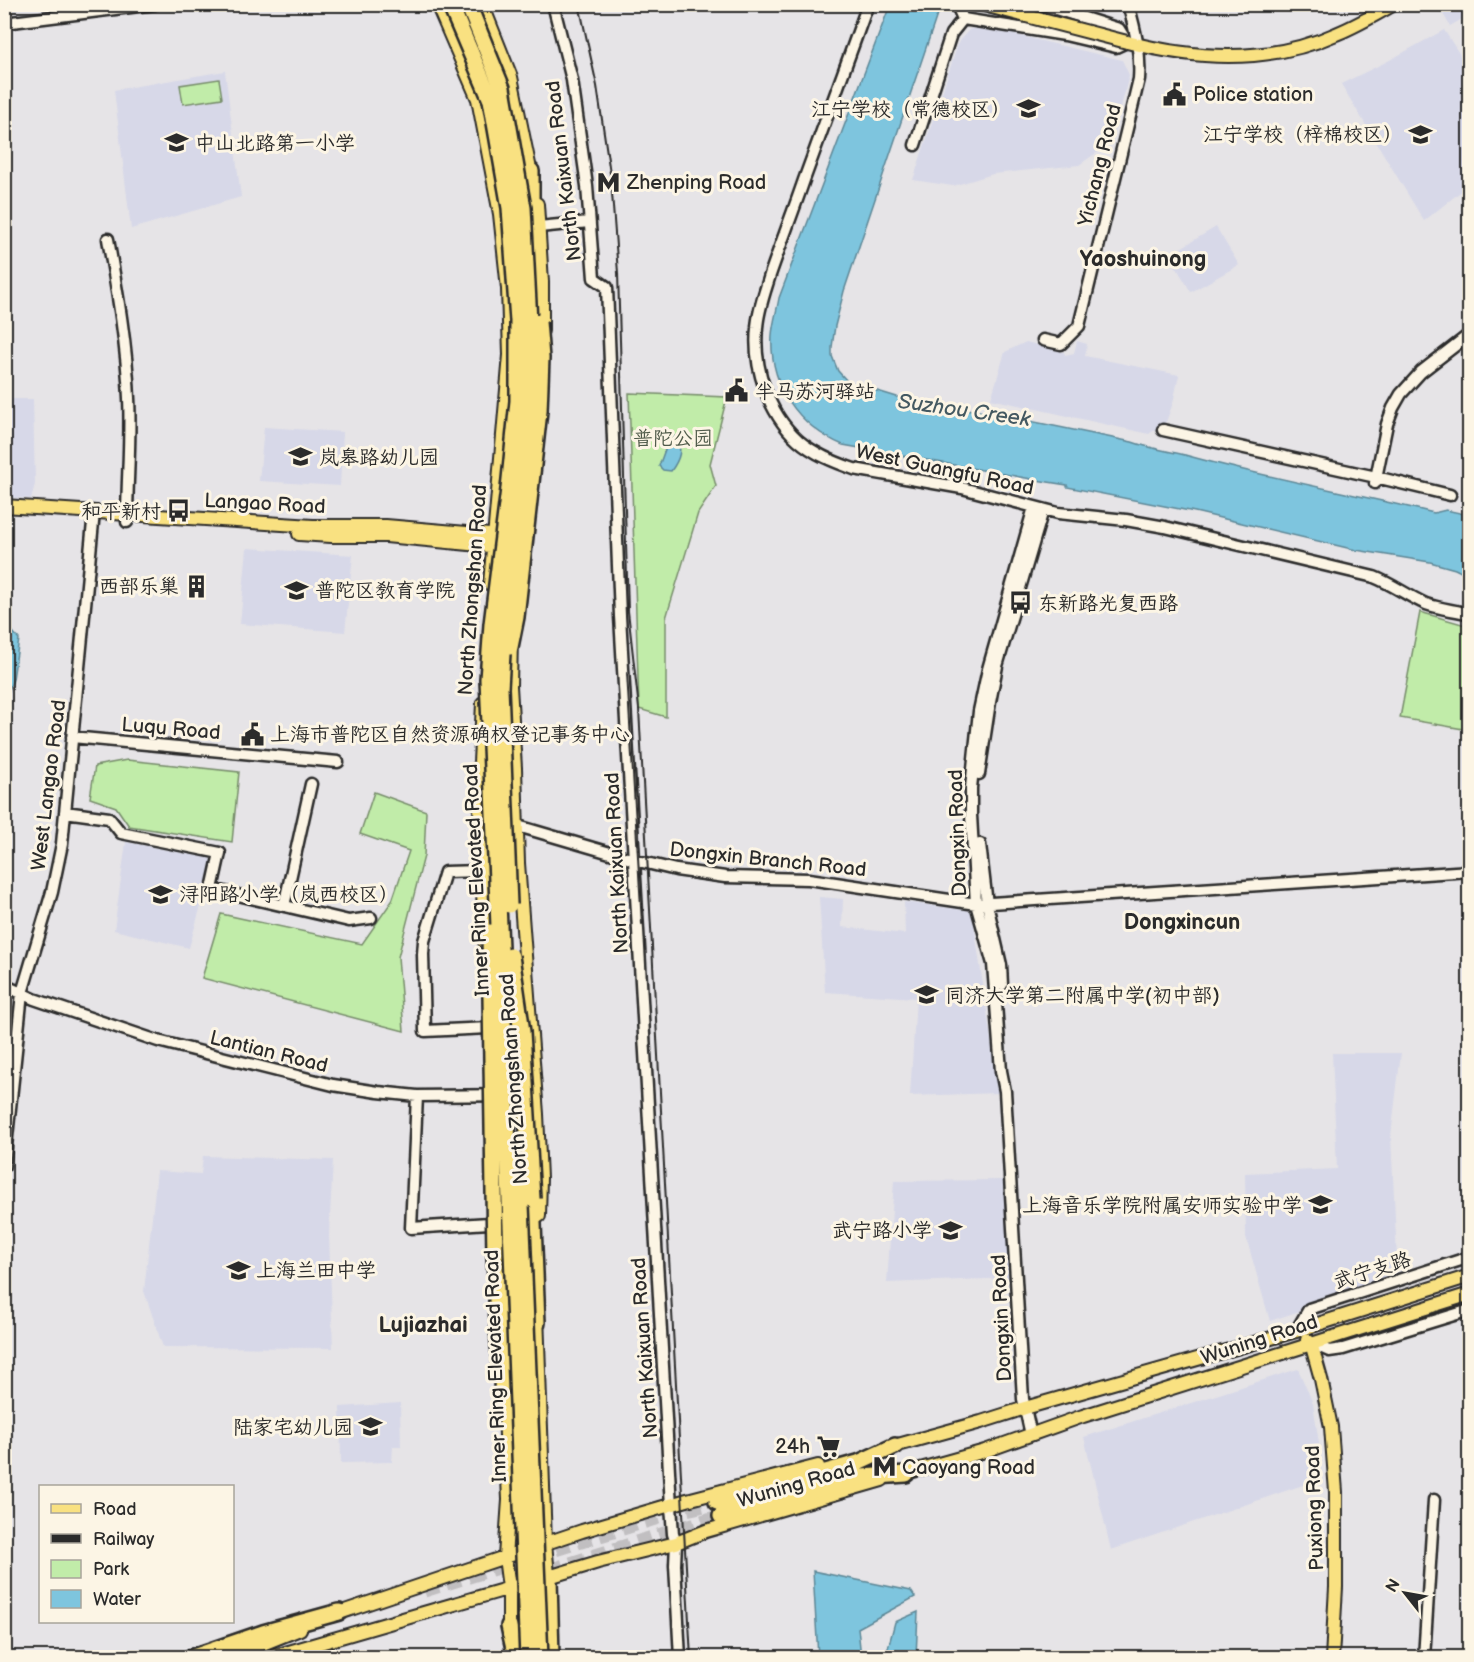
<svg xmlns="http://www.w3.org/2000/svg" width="1474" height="1662" viewBox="0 0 1474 1662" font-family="'Balsamiq Sans','LXGW WenKai TC',sans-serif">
<rect width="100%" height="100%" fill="#e6e4e7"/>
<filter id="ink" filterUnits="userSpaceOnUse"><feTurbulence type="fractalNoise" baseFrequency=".0167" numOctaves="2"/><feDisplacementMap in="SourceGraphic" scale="12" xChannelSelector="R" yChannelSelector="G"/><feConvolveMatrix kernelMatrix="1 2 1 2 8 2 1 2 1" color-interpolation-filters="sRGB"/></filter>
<g filter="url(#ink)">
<path fill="#d7d8e8" d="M1438,5H1469V15L1450,26Z
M983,27L1122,60L1129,75L1112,142L1079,165L993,174L953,186L913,180L959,41L970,29Z
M1444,30L1469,69V185L1424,221L1341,84L1388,61Z
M225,71L241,197L131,229L114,90Z
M1216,227L1239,265L1191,292L1169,255Z
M1077,341L1087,344L1085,356L1179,375L1173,403L1166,422L1149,434L991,399L1005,352L1026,342L1064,352L1065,355L1074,353Z
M5,399H33L35,484L31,499L5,497Z
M264,427L343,432L340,486L259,481Z
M247,548L353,555L345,632L240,624Z
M126,842L214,859L189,948L114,930Z
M819,897L843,899L842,927L905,934L904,902L972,911L999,1093L910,1096L916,998L825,992Z
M1332,1053H1401L1391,1136L1398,1278L1270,1321L1246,1237L1245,1173L1337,1169Z
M203,1156L333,1160L329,1235L333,1348L163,1347L144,1291L157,1171L201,1174Z
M1005,1180L1011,1278L887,1283L894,1181Z
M1298,1369L1313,1403L1319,1444L1321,1479L1111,1550L1084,1437Z
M400,1403L401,1446L393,1447L392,1462L341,1463L340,1407Z"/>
<path fill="#c1eca9" stroke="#768c6a" stroke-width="1.5" d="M219,79L222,98L183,104L180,85Z
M629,393L727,397L710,464L716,486L698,513L666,618V717L639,709Z
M1420,612L1469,626V730L1400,718Z
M127,760L239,772L232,842L129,826L116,807L90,798L95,766Z
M374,792L426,811L424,856L398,957L404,1031L202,978L221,914L362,944L392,901L409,851L360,834Z"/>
<path fill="#7ec5de" stroke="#5d8796" stroke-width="1.5" d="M890,5H943L936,18L844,291L835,326L832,347V356L838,371L848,382L897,397L1001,415L1132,442C1149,448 1167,451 1185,455C1267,478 1351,493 1434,513L1446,510L1469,515V576L1455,569L1430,562L1356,550L1195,512L1067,487V485L1048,482L843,445C798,426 769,385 772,335C773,323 777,310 779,298Z
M675,436C684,449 679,460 671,471L663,470L659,466L667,444Z
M5,623L19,639L13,679L5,701V675L8,649L5,637Z
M813,1571L911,1591L915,1597L858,1628L861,1657H818Z
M918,1612L916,1657H864L887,1652L895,1622Z"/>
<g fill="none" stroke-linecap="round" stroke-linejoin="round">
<path stroke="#c1bfc1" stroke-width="15" stroke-dasharray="15 8" stroke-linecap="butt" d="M549,1571L721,1516
M424,1590L674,1512L717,1502"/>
<defs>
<path id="minor" d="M553,4L572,80L587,186L594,278L607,287L620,616L671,1506L673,1534L676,1543L675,1565L680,1658
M868,4C847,63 825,122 804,180C793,212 781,243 770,275C765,292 758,310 757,328C753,367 768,413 798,440C814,454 834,462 854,469L962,488L1058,513L1126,520L1165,527L1374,577C1392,584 1408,596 1426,604C1440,609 1455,610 1470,614
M961,4L959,10L963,19
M4,23L155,4
M915,145L951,34L963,19L1065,35L1116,47L1127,42L1119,29L1040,4
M539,227L589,222
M108,239C117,290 127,346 129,398C131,439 127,481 127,522
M1043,340L1061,344L1079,326L1139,79C1141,53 1135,29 1128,4
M1163,430L1376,477L1450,495
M1375,483L1387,424L1393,408L1401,394L1421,372L1470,334
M72,737L338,762
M979,774L990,702L997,666L1043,510
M65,812L109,818L121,833L220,853L212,889L349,921L371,918
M511,824L634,860L676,870L725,877L809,879L976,904L1470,871
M980,844L987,904L1001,965L1002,985
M481,871L445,872L424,941L423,954L425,1031L489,1028
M284,906L311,784
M4,985L34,999L158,1041L333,1085L378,1092L417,1096L531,1095
M417,1096L411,1228L489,1223
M4,1166L22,993L52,892L62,844L94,512
M1296,1331L1309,1309L1470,1257
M1311,1343L1329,1351L1343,1349L1470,1310
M1031,1435L1023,1399L1005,1091L1001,1071L993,964L976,904L971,815V788L979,711L988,669L1034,507
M1424,1658L1434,1500"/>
<path id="major" d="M437,4L478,99L500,214L508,289L510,355L490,584
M482,4L511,77L532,179
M1127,42C1197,60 1270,64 1336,34C1356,26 1375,15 1394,4
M537,204L542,282V331
M4,506L313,526H386L501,536
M299,534L331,536H386L500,547
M511,638L510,686L515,768L518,863L537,1114L540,1178L539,1216
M483,703L479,782L485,943
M537,1314L545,1543L549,1585
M1307,1340L1311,1343L1321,1379L1331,1427L1336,1492V1587L1332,1658
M504,1392L509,1500L505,1557L509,1588V1635
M887,1448L981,1422L1025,1408L1296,1331L1470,1276
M899,1475L985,1451L1083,1416L1470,1294
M542,1579L598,1562L676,1543L706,1531L882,1480
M333,1615L582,1531L687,1500L818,1466
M221,1658L265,1643L300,1629
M268,1658L517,1586"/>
<path id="highway" d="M531,171V232
M532,1199L537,1323
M495,1256L500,1365L504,1401
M717,1502L858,1463L895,1446
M721,1516L862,1477L906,1474
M549,1578L551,1658
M509,1626L516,1658
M190,1658L263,1633L339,1612"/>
</defs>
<use href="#minor" stroke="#2b2b2b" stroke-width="15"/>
<use href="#major" stroke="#2b2b2b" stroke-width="16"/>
<use href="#highway" stroke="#2b2b2b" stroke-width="20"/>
<use href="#minor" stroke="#fcf5e5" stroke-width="10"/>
<use href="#major" stroke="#f9e181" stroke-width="12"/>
<use href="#highway" stroke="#f9e181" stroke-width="15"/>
<path stroke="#2b2b2b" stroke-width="2" d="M579,4L597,86L611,180L618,273L628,611L639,709L691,1658
M627,673L642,924"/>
<defs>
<path id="major-bridge" d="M980,4L1127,42"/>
<path id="highway-bridge" d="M450,4L491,100L510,208L518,321V401L509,489L492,624L488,679L501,970L528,1658
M468,4L502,88L523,208L529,322V398L521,484L504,619L500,688L509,905
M510,647L516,617L539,411L541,358L538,322
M490,932L495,1256
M511,956L522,1032L532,1199
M520,1181L540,1658"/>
</defs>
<use href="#major-bridge" stroke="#2b2b2b" stroke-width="16" stroke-linecap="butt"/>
<use href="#highway-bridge" stroke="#2b2b2b" stroke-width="20" stroke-linecap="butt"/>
<use href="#major-bridge" stroke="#f9e181" stroke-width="12"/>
<use href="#highway-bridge" stroke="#f9e181" stroke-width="15"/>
</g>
</g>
<defs>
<symbol id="civic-bare" viewBox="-9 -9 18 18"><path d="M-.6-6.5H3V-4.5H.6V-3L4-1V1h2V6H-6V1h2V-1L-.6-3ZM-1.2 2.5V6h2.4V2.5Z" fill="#2b2b2b" stroke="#fcf5e5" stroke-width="2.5" paint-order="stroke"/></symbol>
<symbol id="school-bare" viewBox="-9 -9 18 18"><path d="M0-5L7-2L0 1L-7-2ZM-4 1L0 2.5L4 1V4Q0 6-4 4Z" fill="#2b2b2b" stroke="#fcf5e5" stroke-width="2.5" paint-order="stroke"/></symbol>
<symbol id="metro-bare" viewBox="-9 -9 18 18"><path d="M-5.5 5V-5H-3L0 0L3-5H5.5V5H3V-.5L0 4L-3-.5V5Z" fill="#2b2b2b" stroke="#fcf5e5" stroke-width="2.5" paint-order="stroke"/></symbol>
<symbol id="bus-bare" viewBox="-9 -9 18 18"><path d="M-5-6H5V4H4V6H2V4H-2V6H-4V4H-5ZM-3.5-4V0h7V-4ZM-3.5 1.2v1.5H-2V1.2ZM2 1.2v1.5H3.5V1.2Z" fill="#2b2b2b" stroke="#fcf5e5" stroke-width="2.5" paint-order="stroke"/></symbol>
<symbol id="building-bare" viewBox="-9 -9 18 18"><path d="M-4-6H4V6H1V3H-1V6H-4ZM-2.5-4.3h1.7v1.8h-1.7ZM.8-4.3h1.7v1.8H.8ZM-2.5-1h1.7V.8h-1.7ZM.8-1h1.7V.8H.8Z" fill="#2b2b2b" stroke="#fcf5e5" stroke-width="2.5" paint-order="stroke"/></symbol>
<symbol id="supermarket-bare" viewBox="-9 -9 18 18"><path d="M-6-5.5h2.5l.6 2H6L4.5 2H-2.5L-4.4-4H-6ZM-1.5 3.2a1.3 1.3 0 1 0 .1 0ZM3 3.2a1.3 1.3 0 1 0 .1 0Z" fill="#2b2b2b" stroke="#fcf5e5" stroke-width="2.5" paint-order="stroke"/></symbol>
</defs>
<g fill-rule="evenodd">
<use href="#civic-bare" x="1158" y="78" width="33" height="33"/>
<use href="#school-bare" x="1012" y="92" width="33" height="33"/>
<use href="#school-bare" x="1404" y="118" width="33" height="33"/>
<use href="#school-bare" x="160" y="126" width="33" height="33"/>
<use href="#metro-bare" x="592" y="166" width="33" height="33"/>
<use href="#civic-bare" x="720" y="374" width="33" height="33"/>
<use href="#school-bare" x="284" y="440" width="33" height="33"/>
<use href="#bus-bare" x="162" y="494" width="33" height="33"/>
<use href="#building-bare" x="180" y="570" width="33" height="33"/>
<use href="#school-bare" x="280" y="574" width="33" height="33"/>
<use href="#bus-bare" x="1004" y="586" width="33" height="33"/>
<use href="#civic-bare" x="236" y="718" width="33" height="33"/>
<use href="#school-bare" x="144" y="878" width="33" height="33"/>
<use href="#school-bare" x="910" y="978" width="33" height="33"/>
<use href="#school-bare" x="1304" y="1188" width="33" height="33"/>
<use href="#school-bare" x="934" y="1214" width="33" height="33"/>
<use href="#school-bare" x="222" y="1254" width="33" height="33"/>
<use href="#school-bare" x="354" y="1410" width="33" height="33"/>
<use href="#supermarket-bare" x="812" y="1430" width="33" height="33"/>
<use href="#metro-bare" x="868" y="1450" width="33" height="33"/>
</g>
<g text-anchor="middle" stroke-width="6" stroke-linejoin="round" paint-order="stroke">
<g font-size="20" fill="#2b2b2b" stroke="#fcf5e5" text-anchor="start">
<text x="1193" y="101">Police station</text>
<text x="1011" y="116" text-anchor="end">江宁学校（常德校区）</text>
<text x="1403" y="141" text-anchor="end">江宁学校（梓棉校区）</text>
<text x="195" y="150">中山北路第一小学</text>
<text x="627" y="189">Zhenping Road</text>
<text x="755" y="398">半马苏河驿站</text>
<text x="319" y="464">岚皋路幼儿园</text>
<text x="161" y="518" text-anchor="end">和平新村</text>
<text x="179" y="593" text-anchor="end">西部乐巢</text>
<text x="315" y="597">普陀区教育学院</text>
<text x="1038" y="610">东新路光复西路</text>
<text x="270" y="741">上海市普陀区自然资源确权登记事务中心</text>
<text x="179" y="901">浔阳路小学（岚西校区）</text>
<text x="945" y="1002">同济大学第二附属中学(初中部)</text>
<text x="1302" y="1212" text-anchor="end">上海音乐学院附属安师实验中学</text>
<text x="932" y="1237" text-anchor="end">武宁路小学</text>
<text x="256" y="1277">上海兰田中学</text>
<text x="353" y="1434" text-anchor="end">陆家宅幼儿园</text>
<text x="810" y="1453" text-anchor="end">24h</text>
<text x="902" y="1474">Caoyang Road</text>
</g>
<g font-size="20" fill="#2b2b2b" stroke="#fcf5e5">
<text transform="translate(1099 165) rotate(-76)" y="7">Yichang Road</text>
<text transform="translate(563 171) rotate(-97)" y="7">North Kaixuan Road</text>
<text transform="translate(945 469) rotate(12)" y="7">West Guangfu Road</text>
<text transform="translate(265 503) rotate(3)" y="7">Langao Road</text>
<text transform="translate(472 590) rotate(-86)" y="7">North Zhongshan Road</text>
<text transform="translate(171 728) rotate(5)" y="7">Luqu Road</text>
<text transform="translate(48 785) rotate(-83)" y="7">West Langao Road</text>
<text transform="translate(957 833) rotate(-92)" y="7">Dongxin Road</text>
<text transform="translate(768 859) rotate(6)" y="7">Dongxin Branch Road</text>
<text transform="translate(616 863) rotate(-93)" y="7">North Kaixuan Road</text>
<text transform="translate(476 880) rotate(-93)" y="7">Inner Ring Elevated Road</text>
<text transform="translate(269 1051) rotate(14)" y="7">Lantian Road</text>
<text transform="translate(513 1079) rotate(-94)" y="7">North Zhongshan Road</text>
<text transform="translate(1372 1270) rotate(-18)" y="7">武宁支路</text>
<text transform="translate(1001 1318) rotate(-93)" y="7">Dongxin Road</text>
<text transform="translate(1259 1339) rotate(-18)" y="7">Wuning Road</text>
<text transform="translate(644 1348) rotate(-94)" y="7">North Kaixuan Road</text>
<text transform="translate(495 1366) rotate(-92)" y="7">Inner Ring Elevated Road</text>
<text transform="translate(796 1484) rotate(-16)" y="7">Wuning Road</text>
<text transform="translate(1314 1508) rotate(-92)" y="7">Puxiong Road</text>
</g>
<g font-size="20" fill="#505b4a" stroke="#fcf5e5">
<text x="673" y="445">普陀公园</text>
</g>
<g font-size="21" font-style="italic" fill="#445961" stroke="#fcf5e5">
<text transform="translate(964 410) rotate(8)" y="7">Suzhou Creek</text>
</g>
<g font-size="22" font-weight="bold" fill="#2b2b2b" stroke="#fcf5e5">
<text x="1143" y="266">Yaoshuinong</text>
<text x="1182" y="929">Dongxincun</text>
<text x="423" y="1332">Lujiazhai</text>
</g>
</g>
<rect width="1474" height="1662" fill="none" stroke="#fcf5e5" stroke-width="24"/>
<rect x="12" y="12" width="1450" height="1638" fill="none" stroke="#2b2b2b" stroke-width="2" filter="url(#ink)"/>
<rect x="39" y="1485" width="195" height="138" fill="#fcf5e5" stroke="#a8a49b" stroke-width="1.5"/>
<rect x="51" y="1504" width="30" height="9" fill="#f9e181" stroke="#a8a49b" stroke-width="1.5"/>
<text x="93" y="1515" font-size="18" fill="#2b2b2b">Road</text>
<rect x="51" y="1534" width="30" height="9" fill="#2b2b2b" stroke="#a8a49b" stroke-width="1.5"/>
<text x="93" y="1545" font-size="18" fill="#2b2b2b">Railway</text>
<rect x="51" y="1560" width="30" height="18" fill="#c1eca9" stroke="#a8a49b" stroke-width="1.5"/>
<text x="93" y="1575" font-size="18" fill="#2b2b2b">Park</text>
<rect x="51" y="1590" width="30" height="18" fill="#7ec5de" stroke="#a8a49b" stroke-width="1.5"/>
<text x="93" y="1605" font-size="18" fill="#2b2b2b">Water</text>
<g transform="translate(1405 1593) rotate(301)" stroke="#fcf5e5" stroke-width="4.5" paint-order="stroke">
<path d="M0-4.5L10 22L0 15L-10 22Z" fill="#2b2b2b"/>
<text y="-9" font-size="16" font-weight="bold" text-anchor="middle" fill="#2b2b2b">N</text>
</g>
</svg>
